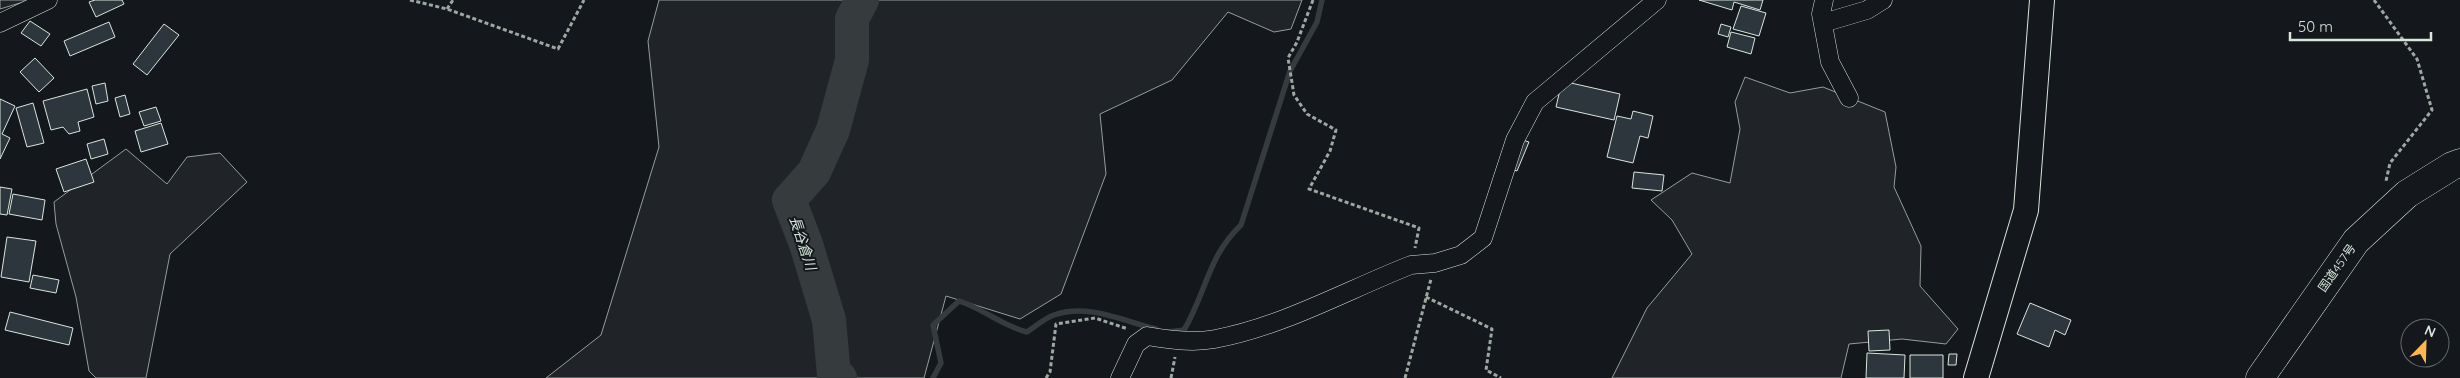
<svg xmlns="http://www.w3.org/2000/svg" width="2460" height="378" viewBox="0 0 2460 378" font-family="Quicksand,'Noto Sans JP',sans-serif">
<rect width="100%" height="100%" fill="#14181c"/>
<path fill="#202428" stroke="#939e99" d="M0,0H30L0,9Z
M659,0H1302L1291,29L1274,32L1228,12L1172,80L1100,114L1106,174L1061,294L1020,319L946,296L924,378H546L601,335L659,147L648,41Z
M1745,77L1790,93L1823,87L1885,112L1896,167L1894,187L1921,246L1920,286L1958,329L1946,344L1902,339L1849,344L1841,378H1612L1647,308L1692,254L1672,220L1651,200L1692,173L1730,183L1740,129L1735,102Z
M126,149L167,184L187,157L220,153L247,182L170,254L146,378H96L89,371L76,297L56,224L54,202Z"/>
<g fill="none" stroke-linecap="round" stroke-linejoin="round">
<path stroke="#363b3e" stroke-width="5.5" d="M1168,332L1184,330C1206,293 1208,256 1241,225L1290,71L1317,22L1322,0
M933,378L941,363L933,325L959,301C984,309 1002,326 1027,332C1036,326 1045,318 1054,315C1088,303 1123,321 1156,329"/>
<path stroke="#363b3e" stroke-width="34" d="M840,378L834,375L829,320L806,244L789,200L814,172L833,130L852,60V19L862,0"/>
</g>
<path fill="#2c363c" stroke="#d8e6dc" d="M95,0H122L124,4L96,17L89,2Z
M1699,0H1763L1760,10L1734,2L1732,10Z
M1741,6L1766,13L1759,36L1733,29Z
M30,21L50,34L41,46L21,33Z
M109,22L115,37L70,56L64,41Z
M164,24L179,35L147,75L133,64Z
M1721,24L1731,27L1728,37L1718,34Z
M1731,32L1755,38L1751,54L1727,47Z
M35,58L54,78L39,92L20,72Z
M1562,81L1620,94L1614,120L1556,107Z
M105,83L108,101L96,104L92,86Z
M87,89L94,117L78,122L80,131L69,134L63,127L51,130L43,101Z
M125,95L130,114L120,117L115,98Z
M0,99L15,106L2,134L10,138L0,159Z
M33,103L44,143L27,147L16,108Z
M156,107L161,121L144,126L139,112Z
M1633,111L1653,116L1648,138L1640,136L1633,163L1607,157L1617,116L1631,119Z
M161,123L168,144L141,152L135,131Z
M104,139L108,154L91,159L87,144Z
M1523,140L1529,142L1517,171L1511,169Z
M86,159L94,182L64,192L56,169Z
M1634,172L1664,175L1662,191L1632,188Z
M0,187L12,189L7,215L0,214Z
M13,194L45,200L42,220L9,214Z
M7,237L36,241L29,282L1,277Z
M33,275L59,280L56,293L30,288Z
M2030,303L2071,320L2065,335L2055,330L2049,347L2017,334Z
M10,312L73,328L69,345L5,330Z
M1889,330L1890,350L1869,351L1868,331Z
M1867,353L1905,355L1904,378H1866Z
M1949,354H1957L1956,365H1948Z
M1910,355H1943V378H1910Z"/>
<g fill="none" stroke-linecap="round" stroke-linejoin="round">
<defs>
<path id="street" d="M1824,0L1821,14L1830,62L1849,98
M0,23L48,0
M1823,23L1867,10L1883,0
M1120,378L1136,344L1147,336C1170,340 1193,343 1215,339C1284,326 1347,290 1411,265L1435,263L1461,255L1483,238L1515,140L1535,102L1657,0"/>
<path id="secondary" d="M1976,378L2026,210L2042,0"/>
<path id="highway" d="M2260,378L2356,241L2407,194L2452,166L2460,163"/>
</defs>
<use href="#street" stroke="#d8e6dc" stroke-width="19"/>
<use href="#secondary" stroke="#d8e6dc" stroke-width="26"/>
<use href="#highway" stroke="#d8e6dc" stroke-width="29"/>
<path stroke="#9da8a2" stroke-width="3" stroke-dasharray="4 2.5" stroke-linecap="butt" d="M410,0L447,9L558,49L584,0
M1313,0L1297,42L1288,58L1294,95L1307,114L1336,130L1330,151L1309,189L1419,228L1415,248
M2374,0L2417,59L2432,110L2390,163L2386,181
M447,9L453,0
M1426,297L1492,329L1486,370L1501,378
M1046,378L1050,372L1056,324L1095,318L1128,329
M1171,378L1175,357
M1405,378L1431,279"/>
<use href="#street" stroke="#14181c" stroke-width="18"/>
<use href="#secondary" stroke="#14181c" stroke-width="24"/>
<use href="#highway" stroke="#14181c" stroke-width="28"/>
</g>
<g text-anchor="middle" stroke-width="4" stroke-linejoin="round" paint-order="stroke">
<g font-size="12" fill="#d8e6dc" stroke="#14181c">
<text transform="translate(2337 268) rotate(-55)" y="4">国道457号</text>
</g>
<g font-size="14" font-style="italic" fill="#d8e6dc" stroke="#14181c">
<text transform="translate(803 243) rotate(72)" y="5">長谷倉川</text>
</g>
</g>
<g transform="translate(2425 343) rotate(23)"><circle r="24" fill="#14181c" stroke="#626a69"/>
<path d="M0-4L9 19L0 12L-9 19Z" fill="#ffb74d"/>
<text y="-8" font-size="14" font-weight="bold" text-anchor="middle" fill="#d8e6dc">N</text>
</g>
<path d="M2290 32v8h141v-8" fill="none" stroke="#d8e6dc" stroke-width="2.5"/>
<text x="2298" y="32" font-size="15" fill="#d8e6dc" stroke="#14181c" stroke-width="4" paint-order="stroke">50 m</text>
</svg>
